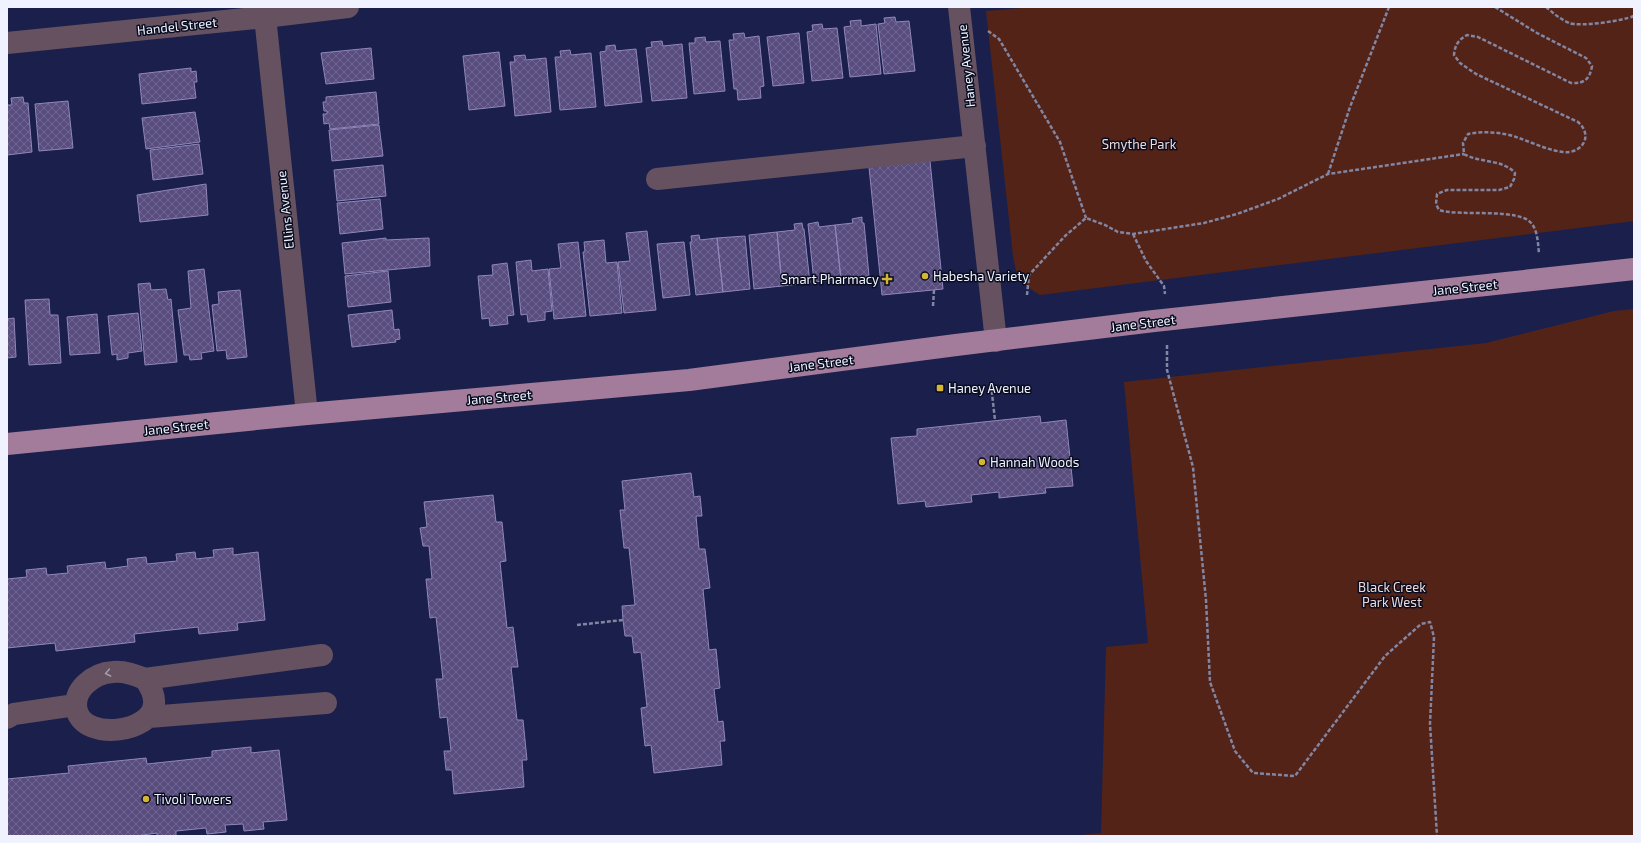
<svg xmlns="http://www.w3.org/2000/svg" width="1641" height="843" viewBox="0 0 1641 843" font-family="'Exo 2',sans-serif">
<defs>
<pattern id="building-cross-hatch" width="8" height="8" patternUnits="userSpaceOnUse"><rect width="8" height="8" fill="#584d7e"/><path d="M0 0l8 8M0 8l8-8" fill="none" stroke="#706791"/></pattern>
</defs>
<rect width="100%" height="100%" fill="#1a204b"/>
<path fill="#532318" d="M1033,7H1634V221L1040,295C1020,282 1017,279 1013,256L986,11Z
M1634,309V836H1070L1101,833L1106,647L1148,643L1124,382L1486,343L1614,311Z"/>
<path fill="url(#building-cross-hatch)" stroke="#9186bb" d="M895,17L896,22L909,21L915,71L884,74L878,24L885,23L884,18Z
M861,20V26L876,24L881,74L850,77L844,27L851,26L850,21Z
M822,24L823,29L837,28L843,78L812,81L807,32L813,31L812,25Z
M744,33L745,38L759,36L764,86L760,87L761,98L738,100L737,89H734L729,40H734L733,34Z
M799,33L804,83L773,86L767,37Z
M705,37L706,42L720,41L725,91L694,94L689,43H695V38Z
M662,41L663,46L682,44L687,98L652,101L646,48L652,47L651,42Z
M615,45L616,51L636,49L642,102L605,106L600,52L606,51V46Z
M371,48L374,79L326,84L321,53Z
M570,50L571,55L591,53L596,107L560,110L555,57H561L560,51Z
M499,52L505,106L469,110L463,56Z
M525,55L526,60L546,58L551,112L515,116L510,62H515L514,56Z
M191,68V72L196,71L197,82H194L196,98L142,104L139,74Z
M376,92L379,124L330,129L329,123L324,124L323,114H327V111H324L323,102H326V97Z
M23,97L24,103H28L32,152L7,155V105H12L11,98Z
M68,101L73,148L39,151L35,104Z
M195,112L200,142L146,149L142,118Z
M379,125L383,156L332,161L329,130Z
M199,144L203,174L153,180L150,150Z
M930,161L943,289L882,295L869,167Z
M383,165L386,196L337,201L334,170Z
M206,184L208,215L140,222L137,195Z
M380,199L383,229L340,234L337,203Z
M862,217V223H864L869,276L841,279L835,225L853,223L852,219Z
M818,222L819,227L835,225L841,279L814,282L808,224Z
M802,223L803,229H804L810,283L782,286L777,232L795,230L794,224Z
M647,231L656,310L624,313L618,262L630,261L626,233Z
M777,232L782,286L754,289L749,235Z
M699,235L700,240L717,238L723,292L696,295L690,242H692L691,236Z
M745,236L750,289L723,292L717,238Z
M386,238V240L429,238L430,266L345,274L342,243Z
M604,240L606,263L617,262L622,313L590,316L583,252H585L584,242Z
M578,242L586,316L554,319L549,269L561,268L558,244Z
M684,242L690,295L663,298L657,244Z
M531,260L532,271L548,269L552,311L545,312V320L528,322L527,314L521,315L516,262Z
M507,263L514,315L507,316L508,324L490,326L489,318L482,319L478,276L493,275L492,265Z
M204,269L214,351L201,353L202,359L190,360L189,355H184L178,310L191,308L188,271Z
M388,271L391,302L348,307L345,276Z
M150,283L151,290L166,289L168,300L171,299L177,362L145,365L138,284Z
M240,290L247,357L227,359L226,350L217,351L212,305L219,304L218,292Z
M49,299L50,315H58L61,363L29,365L25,300Z
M392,310L394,330L399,329L400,339L395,340L396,342L352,347L348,315Z
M138,313L142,351L128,353V358L117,360V354L112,355L108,316Z
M97,314L100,353L70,355L67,317Z
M14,318L16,357L7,358V319Z
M1040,416L1041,423L1066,420L1073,486L1045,488L1046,493L999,498V492L971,495L972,502L926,507L925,501L898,504L891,438L917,436V429Z
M691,473L694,497L700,496L702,516H696L699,549H705L710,588L703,589L709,650L716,649L720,688L714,689L718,722L723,721L725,741H720L722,765L654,773L651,745L645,746L641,708L647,707L641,652L634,653L632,636H625L623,620L622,606L635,605L629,548H624L620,510H625L622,481Z
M493,495L496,522H502L506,561L500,562L507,628L513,627L518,667H511L517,720H523L527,760H522L524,787L454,794L452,770H446L444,751H451L447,717L440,718L436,679H443L436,617L430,618L426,579H432L429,546H423L420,528L427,527L424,502Z
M233,548V555L258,552L265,620L237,623L238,630L199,634L198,627L134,634L135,642L56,651L55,643L7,648V579L27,577L26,570L46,568L47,575L68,573L67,566L105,562L106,569L128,566L127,559L146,557L147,564L177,561L176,554L195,552L196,559L214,557L213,550Z
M251,747V753L279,750L287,820L263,822L264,829L244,831L243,824L225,825L226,832L207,834L206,828L176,831V836H157V833L136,836H7V779L69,773L68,766L146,758L147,764L212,757V751Z"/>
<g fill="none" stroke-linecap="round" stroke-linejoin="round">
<path stroke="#8286a2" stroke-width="2.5" stroke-dasharray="4 2" stroke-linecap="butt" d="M1495,7L1537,33L1586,58L1592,66C1590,79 1584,84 1571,83L1478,37L1467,35C1458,40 1455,45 1454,55L1460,63L1476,74L1578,122C1594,136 1582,154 1563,152C1547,150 1531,142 1516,137C1501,132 1483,131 1468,134L1463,143L1464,154C1479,163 1503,159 1515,173L1514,179L1510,187L1499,190H1447L1437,194L1436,204L1439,210C1461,217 1520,207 1532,224C1538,232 1538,245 1539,254
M1546,7C1553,13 1560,19 1569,23C1580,27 1622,21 1634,16
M988,31L999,39L1060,142L1086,218
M1328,174L1350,107L1389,7
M1133,234L1146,261L1164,286L1165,294
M1027,295L1029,275L1065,236L1086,218L1105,225L1118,232L1133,234L1204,223L1237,214L1278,199L1328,174L1464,154
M933,306L934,290
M1167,345V370L1193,467L1206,600L1210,682L1235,751L1253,773L1295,776L1385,656L1421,624L1430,622L1434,637L1430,724L1437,836
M991,385L995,420
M577,625L623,620"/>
<path stroke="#655160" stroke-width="22" d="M264,7L307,414
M959,7L996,341
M7,43L265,17L348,7
M657,179L975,146
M145,679C150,686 155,695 154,704C152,733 85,741 77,711C71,690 94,673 113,672C125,671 135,675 145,679L322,655
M149,717L326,703
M7,718L14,714L75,705"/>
<path stroke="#a37b9b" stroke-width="22" d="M7,444L307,414L689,380L956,345L1154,321L1634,269"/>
</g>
<defs><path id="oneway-chevron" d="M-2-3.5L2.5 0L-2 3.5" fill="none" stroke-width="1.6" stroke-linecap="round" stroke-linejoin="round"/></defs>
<use stroke="#a49aa8" href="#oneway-chevron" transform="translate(108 673) rotate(169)"/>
<g fill="#d6b534" stroke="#090d1f" stroke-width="1.5">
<circle cx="925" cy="276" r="4"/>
<path d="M885 273h4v4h4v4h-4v4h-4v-4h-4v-4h4z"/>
<rect x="936" y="384" width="8" height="8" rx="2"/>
<circle cx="982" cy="462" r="4"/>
<circle cx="146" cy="799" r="4"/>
</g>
<g text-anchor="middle" stroke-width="3" stroke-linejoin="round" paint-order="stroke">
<g font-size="13" fill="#f0f3ff" stroke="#090d1f">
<text transform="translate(177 26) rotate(-6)" y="5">Handel Street</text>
<text transform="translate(966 66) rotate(-96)" y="5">Haney Avenue</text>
<text transform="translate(285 210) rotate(-96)" y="5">Ellins Avenue</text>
<text transform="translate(1465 287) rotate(-6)" y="5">Jane Street</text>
<text transform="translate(1143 323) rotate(-7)" y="5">Jane Street</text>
<text transform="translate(821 363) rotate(-7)" y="5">Jane Street</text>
<text transform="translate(499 397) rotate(-5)" y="5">Jane Street</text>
<text transform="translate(176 427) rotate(-6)" y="5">Jane Street</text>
</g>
<g font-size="13" fill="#f1dad5" stroke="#090d1f">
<text x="1139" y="149">Smythe Park</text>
<text x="1392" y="592">Black Creek<tspan x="1392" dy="15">Park West</tspan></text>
</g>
<g font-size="13" fill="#f0f3ff" stroke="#090d1f" text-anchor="start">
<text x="933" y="281">Habesha Variety</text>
<text x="879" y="284" text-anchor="end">Smart Pharmacy</text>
<text x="948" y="393">Haney Avenue</text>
<text x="990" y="467">Hannah Woods</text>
<text x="154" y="804">Tivoli Towers</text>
</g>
</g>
<rect width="1641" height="843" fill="none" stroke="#f0f3ff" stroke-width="16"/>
</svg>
